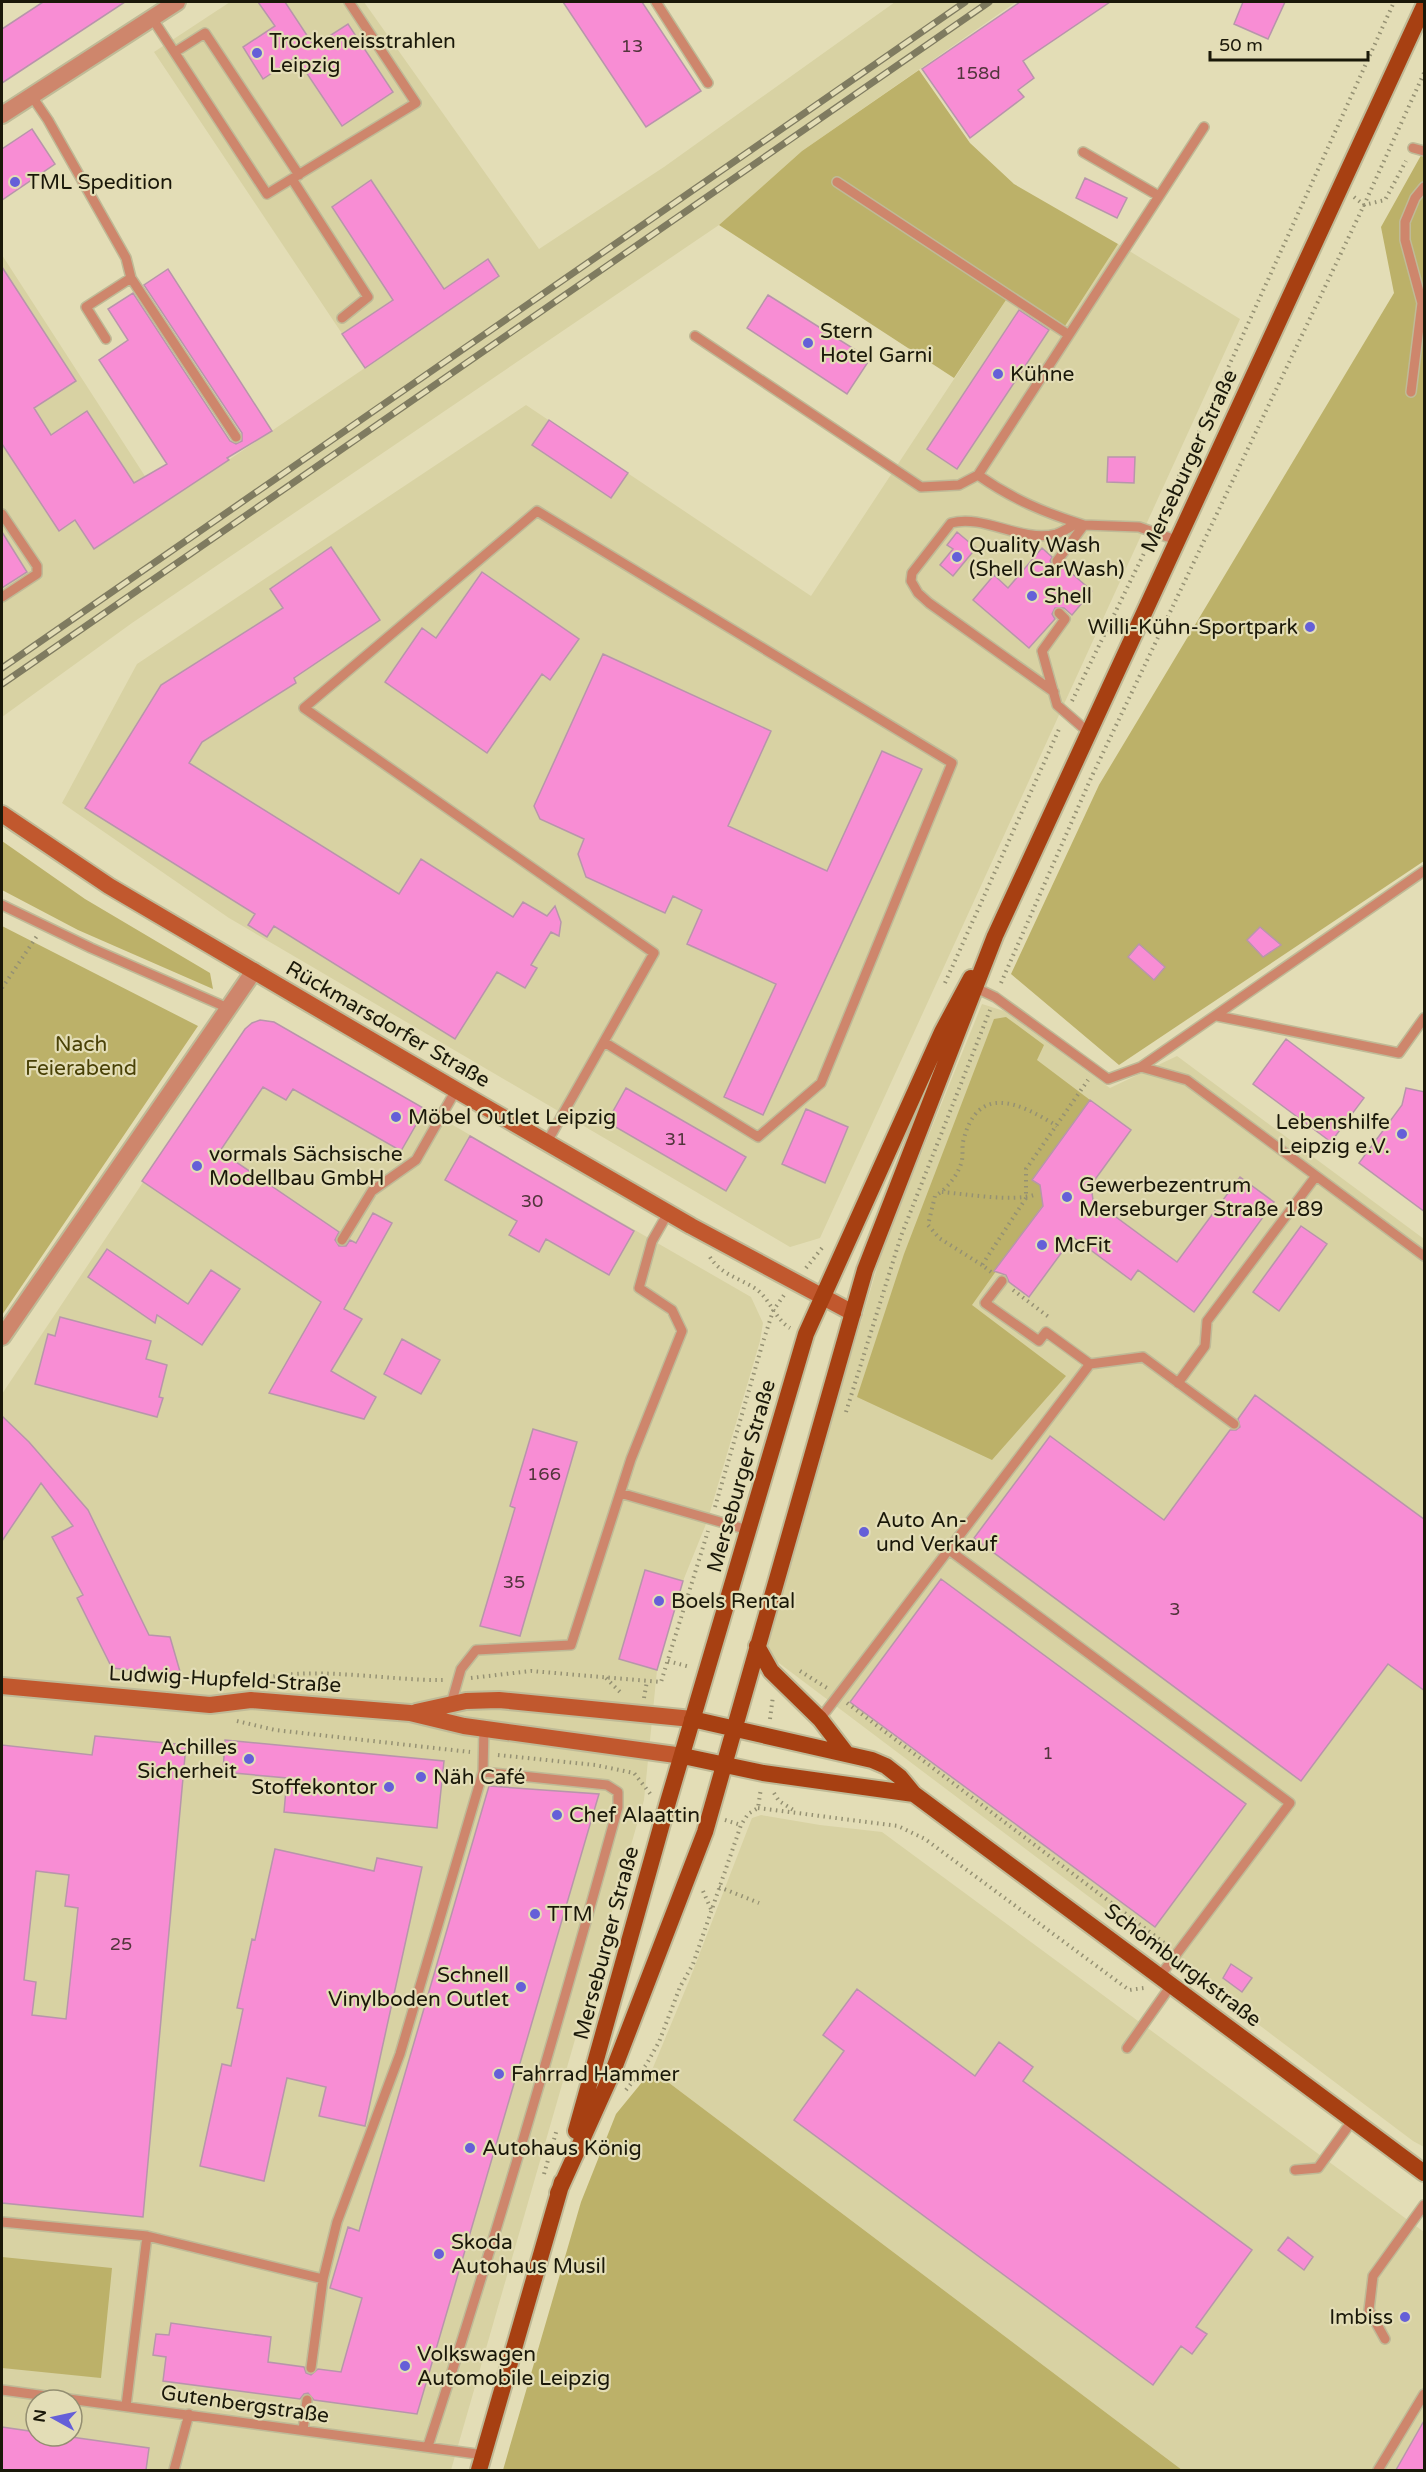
<svg xmlns="http://www.w3.org/2000/svg" width="1426" height="2472" viewBox="0 0 1426 2472" font-family="'Varela Round',sans-serif">
<rect width="100%" height="100%" fill="#e3ddb6"/>
<path fill="#d8d2a3" fill-rule="evenodd" d="M230,2H364L539,249L664,167L895,2H1016L802,151L719,225L132,623L2,717V255L163,504L365,368L154,52Z
M1118,244L1240,319L820,1238L790,1247L229,918L62,803L137,664L526,405L811,596L1012,291L1065,326Z
M982,1004L1004,1011L1110,1088L1177,1056L1424,1239V2147L1413,2141L767,1654L776,1606L883,1248Z
M260,1020L274,1022L751,1297L763,1323L760,1341L708,1519L683,1581L657,1670L644,1800L451,2470H2V1394L245,1029L252,1023ZM36,2400H72V2436H36Z
M761,1815L820,1825L882,1832L1424,2232V2470H1182L652,2070L689,1981L752,1818Z"/>
<path fill="#bcb169" d="M919,70L970,143L1014,184L1118,244L1065,326L1012,291L954,378L719,225L802,151Z
M1424,150V861L1119,1065L1011,974L1099,785L1394,293L1381,227Z
M2,841L85,899L210,973L213,989L78,930L2,890Z
M2,926L198,1026L2,1315Z
M1006,1017L1044,1045L1037,1060L1090,1100L1033,1180L1041,1186L1043,1205L972,1305L1066,1376L992,1460L857,1397L904,1254L994,1019Z
M652,2070L1182,2470H503L581,2202L616,2114Z
M2,2257L112,2268L101,2378L2,2368Z"/>
<path fill="#f88dd4" stroke="#b895ab" stroke-width="1.5" fill-rule="evenodd" d="M43,2H125L2,83V29Z
M258,2H285L314,46L348,24L393,92L342,126L296,57L263,79L243,47L275,26Z
M563,2H642L701,91L646,127Z
M1020,2H1110L1023,61L1034,78L1018,90L1024,97L970,138L922,69Z
M1243,2H1285L1268,39L1234,24Z
M32,129L55,164L2,200V149Z
M1085,178L1127,198L1117,218L1076,198Z
M371,180L444,289L488,259L499,276L365,368L342,334L393,300L332,207Z
M2,267L76,381L34,408L51,435L87,411L134,483L167,464L99,360L128,340L108,309L133,293L230,441L236,444L242,441V433L144,285L168,269L272,431L227,458L229,460L94,549L75,520L59,531L2,444Z
M768,295L870,359L847,394L747,328Z
M1019,310L1049,330L957,469L927,449Z
M549,420L628,473L611,498L532,445Z
M1108,457H1135L1134,483L1107,482Z
M2,532L27,572L2,588Z
M957,532L976,548L953,576L940,565L953,549L947,545Z
M331,547L380,620L294,678L296,683L202,742L189,763L399,894L421,859L513,917L523,902L547,916L555,906L561,922L559,936L551,932L531,965L537,968L525,988L497,972L455,1039L274,926L267,937L248,925L255,914L85,808L161,685L283,608L270,589Z
M1042,548L1052,557L1050,561L1053,566L1057,568L1062,565L1092,591L1072,615L1064,608H1055L1052,614L1055,619L1029,648L973,600L994,575L1008,588Z
M482,572L579,639L550,680L542,674L487,753L385,682L422,628L436,638Z
M603,654L771,731L728,826L827,871L882,751L922,769L763,1115L724,1097L776,984L687,944L702,910L673,896L665,913L586,877L578,854L584,839L540,819L534,806Z
M1260,927L1281,945L1263,957L1247,940Z
M1139,944L1165,967L1154,980L1128,957Z
M260,1020L274,1022L425,1109L401,1151L293,1089L286,1100L263,1087L220,1151L339,1232L335,1240L339,1246H346L350,1240L356,1243L373,1213L392,1223L344,1309L362,1319L331,1371L376,1397L364,1419L269,1393L321,1302L142,1181L245,1029L252,1023Z
M1286,1039L1364,1098L1331,1142L1253,1084Z
M626,1088L746,1157L726,1191L607,1122Z
M1406,1088L1425,1092V1212L1359,1163L1402,1105Z
M1090,1100L1131,1130L1091,1185L1093,1200L1177,1262L1240,1177L1274,1202L1194,1312L1138,1270L1131,1280L1073,1237L1029,1297L1009,1282L1006,1275L994,1271L1043,1206L1040,1185L1032,1180Z
M806,1109L848,1127L825,1183L782,1164Z
M470,1136L634,1231L609,1275L546,1239L539,1252L509,1235L517,1221L445,1180Z
M1301,1226L1327,1244L1279,1311L1253,1292Z
M107,1249L188,1304L211,1270L240,1289L202,1345L157,1315L155,1323L88,1277Z
M60,1317L151,1341L146,1359L167,1365L159,1397L163,1398L157,1417L35,1384L48,1334L55,1336Z
M402,1339L440,1360L421,1394L384,1374Z
M1255,1395L1425,1520V1691L1388,1664L1301,1781L974,1538L1050,1436L1164,1520L1230,1430H1236L1240,1427L1238,1419Z
M2,1416L29,1442L88,1510L149,1635L170,1637L181,1675L112,1668L77,1598L83,1595L52,1537L73,1526L41,1483L2,1541Z
M533,1429L577,1442L520,1636L480,1626L515,1508L510,1506Z
M645,1570L683,1581L657,1670L619,1659Z
M941,1579L1246,1804L1155,1927L850,1702Z
M95,1736L186,1745L143,2217L2,2203V1745L92,1755ZM36,1871L69,1875L65,1906L78,1908L66,2019L32,2015L36,1982L24,1980Z
M225,1740L444,1761L437,1828L284,1812L287,1778L223,1772Z
M489,1786L599,1794L417,2414L314,2400L308,2393L304,2394L300,2399L163,2381L166,2357L153,2355L156,2334L169,2335L171,2323L271,2337L268,2362L304,2367L306,2373L311,2375L318,2369L341,2372L362,2298L330,2288L348,2227L359,2231Z
M275,1849L374,1871L377,1858L422,1867L365,2126L319,2116L326,2087L287,2078L264,2181L200,2166L222,2064L231,2066L243,2009L237,2008L252,1939L255,1940Z
M1231,1964L1252,1978L1242,1992L1223,1978Z
M857,1989L975,2076L999,2042L1033,2067L1023,2081L1252,2250L1196,2327L1207,2334L1192,2354L1181,2346L1153,2385L794,2120L844,2051L823,2035Z
M1288,2237L1313,2257L1304,2270L1278,2250Z
M1425,2419V2470H1396Z
M2,2427L36,2432V2436H64L149,2448L146,2470H2Z"/>
<g fill="none" stroke-linecap="round" stroke-linejoin="round">
<defs>
<path id="service" d="M656,2L708,83
M152,18L267,194L416,103L349,2
M175,52L205,33L299,175
M31,95L48,120L126,258L131,278L86,307L106,339
M1413,148L1424,151
M1083,152L1159,196
M292,179L368,297L342,318
M837,182L1069,335
M131,278L236,437
M695,336L921,487L959,485L978,475C1012,499 1045,513 1084,525L1139,527L1176,540
M1411,392L1422,303L1405,240V222L1415,198L1424,187
M978,475L1204,127
M2,514L37,566V574L2,597
M1057,561L1084,525
M1059,613L1065,619L1042,651L1057,705L1088,732
M1054,692L929,603L918,593L911,581L912,573L951,523C985,514 1021,543 1056,534C1063,532 1070,527 1077,523
M2,905L91,948L228,1008
M976,988L995,997L1108,1079L1141,1067L1424,871
M1217,1016L1399,1053L1424,1018
M1141,1067L1187,1080L1424,1256
M547,1142L654,953L304,708L537,511L952,763L821,1083L758,1137L604,1042
M342,1240L372,1191L416,1160L456,1090
M1002,1281L985,1303L1039,1341L1046,1332L1090,1364L1143,1357L1234,1424
M1178,1383L1205,1346L1207,1321L1316,1176
M620,1493L748,1530
M949,1550L1290,1803L1160,1976
M451,1704L461,1669L476,1650L571,1645L631,1459L682,1331L672,1310L639,1288L652,1241L668,1213
M820,1719L1090,1364
M1127,2048L1172,1984
M1295,2170L1318,2168L1352,2121
M2,2222L147,2236L126,2406
M147,2236L323,2279
M1385,2339L1369,2310L1373,2276L1424,2205
M311,2368L323,2279L337,2222L400,2054L483,1772
M2,2390L484,2455
M303,2430L307,2400
M428,2446C497,2235 559,2021 618,1807V1792L607,1785L483,1772L484,1727
M174,2470L189,2414
M1378,2470L1424,2394"/>
<path id="minor" d="M2,115L177,2
M2,1337L254,971"/>
<path id="secondary" d="M2,814L109,886L456,1090L691,1226L853,1313
M2,1686L210,1705L251,1700L410,1713L464,1726L683,1756
M416,1712L466,1701L499,1700L692,1719"/>
<path id="primary" d="M757,1646L771,1671L820,1719L846,1753
M692,1719L872,1760L886,1766L900,1777L914,1794L1424,2173
M683,1756L763,1773L914,1794
M576,2131L668,1802L806,1334L942,1032L971,978
M558,2193L613,2071L705,1832L865,1270L995,936L1424,6
M479,2470L562,2182"/>
</defs>
<use href="#service" stroke="#bfba97" stroke-width="12"/>
<use href="#minor" stroke="#bfba97" stroke-width="20"/>
<use href="#secondary" stroke="#bfba97" stroke-width="20"/>
<use href="#primary" stroke="#bfba97" stroke-width="20"/>
<path stroke="#959173" stroke-width="4" stroke-dasharray="1.5 4.5" stroke-linecap="butt" d="M1354,197L1364,205L1385,200L1406,161
M1159,520L1394,2
M1072,701L1149,543
M945,983L1060,727
M1001,983L1091,778L1364,205L1424,73
M2,988L37,936
M942,1192C966,1194 1012,1202 1034,1195
M710,1257C721,1275 740,1278 756,1289C770,1299 775,1319 790,1328
M982,1265L939,1238L928,1225L935,1196C947,1189 959,1174 962,1160C963,1154 962,1148 963,1142C977,1082 1020,1103 1057,1126
M806,1268L822,1248
M991,1272L982,1265L1026,1198V1169L1088,1080
M1013,1290L1050,1318
M846,1412L901,1236L990,1010
M715,1507L763,1342L773,1311L784,1295
M668,1661L690,1667
M800,1671L827,1688
M471,1678L531,1671L661,1682L708,1531
M606,1678L622,1694
M256,1681C305,1664 388,1681 443,1680
M644,1698L647,1681
M847,1703L1167,1945
M770,1719L773,1696
M237,1721L275,1730L470,1752
M498,1755L595,1765L634,1773L652,1796
M774,1793L779,1801L795,1811
M758,1808L898,1826L925,1839L1129,1990L1144,1988
M725,1820L741,1825
M719,1887L759,1903
M703,1891L711,1909
M626,2090L646,2065L659,2042L680,1987L693,1964L741,1825L748,1814L758,1808L761,1788
M544,2174L557,2129"/>
<use href="#service" stroke="#ce866c" stroke-width="9"/>
<use href="#minor" stroke="#ce866c" stroke-width="16"/>
<use href="#secondary" stroke="#c1582e" stroke-width="16"/>
<use href="#primary" stroke="#a74012" stroke-width="16"/>
<defs>
<path id="rail" d="M2,668L965,2
M2,684L989,2"/>
</defs>
<use href="#rail" stroke="#7f7b60" stroke-width="7"/>
<use href="#rail" stroke="#e3ddb6" stroke-width="4.5" stroke-dasharray="14" stroke-linecap="butt"/>
</g>
<g fill="#655fd8" stroke="#e3ddb6" stroke-width="2">
<circle cx="257" cy="53" r="6"/>
<circle cx="15" cy="182" r="6"/>
<circle cx="808" cy="343" r="6"/>
<circle cx="998" cy="374" r="6"/>
<circle cx="957" cy="557" r="6"/>
<circle cx="1032" cy="596" r="6"/>
<circle cx="1310" cy="627" r="6"/>
<circle cx="396" cy="1117" r="6"/>
<circle cx="1402" cy="1134" r="6"/>
<circle cx="197" cy="1166" r="6"/>
<circle cx="1067" cy="1197" r="6"/>
<circle cx="1042" cy="1245" r="6"/>
<circle cx="864" cy="1532" r="6"/>
<circle cx="659" cy="1601" r="6"/>
<circle cx="249" cy="1759" r="6"/>
<circle cx="421" cy="1777" r="6"/>
<circle cx="389" cy="1787" r="6"/>
<circle cx="557" cy="1815" r="6"/>
<circle cx="535" cy="1914" r="6"/>
<circle cx="521" cy="1987" r="6"/>
<circle cx="499" cy="2074" r="6"/>
<circle cx="470" cy="2148" r="6"/>
<circle cx="439" cy="2254" r="6"/>
<circle cx="1405" cy="2317" r="6"/>
<circle cx="405" cy="2366" r="6"/>
</g>
<g text-anchor="middle" stroke-width="4.5" stroke-linejoin="round" paint-order="stroke">
<g font-size="18" fill="#52353c">
<text x="632" y="52">13</text>
<text x="978" y="79">158d</text>
<text x="676" y="1145">31</text>
<text x="532" y="1207">30</text>
<text x="544" y="1480">166</text>
<text x="514" y="1588">35</text>
<text x="1175" y="1615">3</text>
<text x="1048" y="1759">1</text>
<text x="121" y="1950">25</text>
</g>
<g font-size="21" fill="#1a1809" stroke="#e3ddb6" text-anchor="start">
<text x="269" y="48">Trockeneisstrahlen<tspan x="269" dy="24">Leipzig</tspan></text>
<text x="27" y="189">TML Spedition</text>
<text x="820" y="338">Stern<tspan x="820" dy="24">Hotel Garni</tspan></text>
<text x="1010" y="381">Kühne</text>
<text x="969" y="552">Quality Wash<tspan x="969" dy="24">(Shell CarWash)</tspan></text>
<text x="1044" y="603">Shell</text>
<text x="1298" y="634" text-anchor="end">Willi-Kühn-Sportpark</text>
<text x="408" y="1124">Möbel Outlet Leipzig</text>
<text x="1390" y="1129" text-anchor="end">Lebenshilfe<tspan x="1390" dy="24">Leipzig e.V.</tspan></text>
<text x="209" y="1161">vormals Sächsische<tspan x="209" dy="24">Modellbau GmbH</tspan></text>
<text x="1079" y="1192">Gewerbezentrum<tspan x="1079" dy="24">Merseburger Straße 189</tspan></text>
<text x="1054" y="1252">McFit</text>
<text x="876" y="1527">Auto An-<tspan x="876" dy="24">und Verkauf</tspan></text>
<text x="671" y="1608">Boels Rental</text>
<text x="237" y="1754" text-anchor="end">Achilles<tspan x="237" dy="24">Sicherheit</tspan></text>
<text x="433" y="1784">Näh Café</text>
<text x="377" y="1794" text-anchor="end">Stoffekontor</text>
<text x="569" y="1822">Chef Alaattin</text>
<text x="547" y="1921">TTM</text>
<text x="509" y="1982" text-anchor="end">Schnell<tspan x="509" dy="24">Vinylboden Outlet</tspan></text>
<text x="511" y="2081">Fahrrad Hammer</text>
<text x="482" y="2155">Autohaus König</text>
<text x="451" y="2249">Skoda<tspan x="451" dy="24">Autohaus Musil</tspan></text>
<text x="1393" y="2324" text-anchor="end">Imbiss</text>
<text x="417" y="2361">Volkswagen<tspan x="417" dy="24">Automobile Leipzig</tspan></text>
</g>
<g font-size="21" fill="#1a1809" stroke="#e3ddb6">
<text transform="translate(1189 461) rotate(-65)" y="7">Merseburger Straße</text>
<text transform="translate(388 1024) rotate(30)" y="7">Rückmarsdorfer Straße</text>
<text transform="translate(741 1476) rotate(-74)" y="7">Merseburger Straße</text>
<text transform="translate(225 1679) rotate(3)" y="7">Ludwig-Hupfeld-Straße</text>
<text transform="translate(606 1943) rotate(-75)" y="7">Merseburger Straße</text>
<text transform="translate(1183 1965) rotate(37)" y="7">Schomburgkstraße</text>
<text transform="translate(245 2404) rotate(8)" y="7">Gutenbergstraße</text>
</g>
<g font-size="21" fill="#494106" stroke="#e3ddb6">
<text x="81" y="1051">Nach<tspan x="81" dy="24">Feierabend</tspan></text>
</g>
</g>
<rect width="1426" height="2472" fill="none" stroke="#1a1809" stroke-width="6"/>
<g transform="translate(54 2418) rotate(278)"><circle r="28" fill="#e3ddb6" stroke="#938e71" stroke-width="1.5"/>
<path d="M0-4.5L10 22L0 15L-10 22Z" fill="#655fd8"/>
<text y="-9" font-size="16" font-weight="bold" text-anchor="middle" fill="#1a1809">N</text>
</g>
<path d="M1210 51v9h158v-9" fill="none" stroke="#1a1809" stroke-width="3"/>
<text x="1219" y="51" font-size="18" fill="#1a1809" stroke="#e3ddb6" stroke-width="4.5" paint-order="stroke">50 m</text>
</svg>
